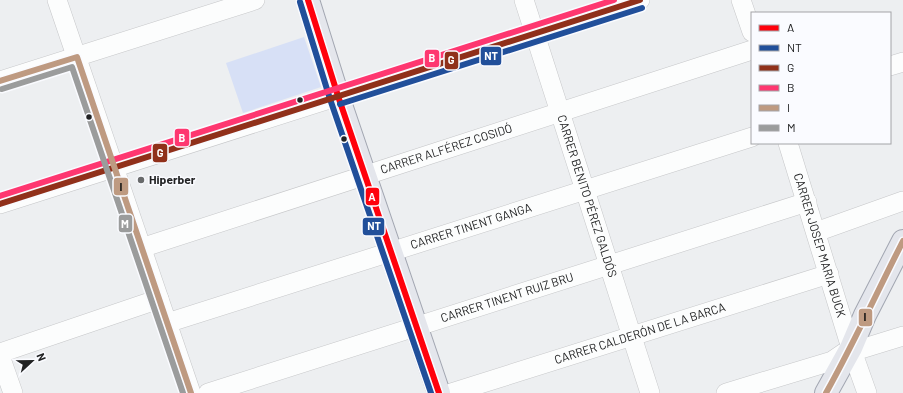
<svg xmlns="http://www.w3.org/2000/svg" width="903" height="393" viewBox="0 0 903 393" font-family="Barlow,sans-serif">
<rect width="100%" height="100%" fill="#edeff1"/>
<path fill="#d7e0f6" d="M304,37L321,87L243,113L226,63Z"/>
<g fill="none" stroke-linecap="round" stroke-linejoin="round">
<defs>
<g id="minor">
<path d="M57,0L191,393"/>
<path id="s1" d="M524,0L650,393"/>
<path d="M741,0L752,32"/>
<path d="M890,66L903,62"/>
<path d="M0,81L255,0"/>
<path id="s2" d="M788,143L851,348L867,393"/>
<path d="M0,204L640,0"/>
<path d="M816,232L903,201"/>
<path id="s3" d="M141,248L752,50"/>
<path id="s4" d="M167,323L752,137"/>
<path d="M0,353L159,299"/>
<path d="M0,356L13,393"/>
<path id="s5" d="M208,393L807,202"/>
<path id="s6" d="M451,393L829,274"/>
<path d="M726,393L832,361L851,348L861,349L903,336"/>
</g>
<path id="major" d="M308,0L338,96L439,393
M826,393L851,348L865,315L903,241"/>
</defs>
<use href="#minor" stroke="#c6c7c9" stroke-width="20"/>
<use href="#major" stroke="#a2a6b1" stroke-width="24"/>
<use href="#minor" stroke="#fcfdfd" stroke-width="19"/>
<use href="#major" stroke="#e4e6ec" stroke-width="22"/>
<defs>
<path id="bus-1" d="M308,0L338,96L439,393"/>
<path id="bus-2" d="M300,2L330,99L431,393
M340,104L642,8"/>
<path id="bus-3" d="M0,204L640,0"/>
<path id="bus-4" d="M0,196L614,0"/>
<path id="bus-5" d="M0,81L77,57L191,393
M826,393C854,343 877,292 903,241"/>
<path id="bus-6" d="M2,89L72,67L183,393"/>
</defs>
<use href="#bus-1" stroke="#fafbff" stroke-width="9"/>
<use href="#bus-2" stroke="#fafbff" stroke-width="9"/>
<use href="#bus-3" stroke="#fafbff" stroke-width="9"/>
<use href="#bus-4" stroke="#fafbff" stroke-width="9"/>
<use href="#bus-5" stroke="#fafbff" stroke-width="9"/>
<use href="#bus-6" stroke="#fafbff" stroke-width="9"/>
<use href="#bus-1" stroke="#ff010c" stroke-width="6"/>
<use href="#bus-2" stroke="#214f9a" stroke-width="6"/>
<use href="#bus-3" stroke="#90301a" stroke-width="6"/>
<use href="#bus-4" stroke="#fe3770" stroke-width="6"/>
<use href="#bus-5" stroke="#be9a81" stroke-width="6"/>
<use href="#bus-6" stroke="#9b9c9c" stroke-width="6"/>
</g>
<g fill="#212223" stroke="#fafbff" stroke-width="1.5">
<circle cx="300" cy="100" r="3.5"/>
<circle cx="89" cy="117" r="3.5"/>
<circle cx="344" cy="139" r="3.5"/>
</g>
<circle fill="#686a6b" stroke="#fafbff" stroke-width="1.5" cx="141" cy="180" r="4"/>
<g text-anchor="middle" stroke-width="3" stroke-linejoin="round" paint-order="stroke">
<g font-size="12" fill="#212223" stroke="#fafbff">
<text dy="4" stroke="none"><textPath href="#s3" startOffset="321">CARRER ALFÉREZ COSIDÓ</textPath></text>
<text dy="4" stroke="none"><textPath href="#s1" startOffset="206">CARRER BENITO PÉREZ GALDÓS</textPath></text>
<text dy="4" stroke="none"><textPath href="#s4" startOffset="319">CARRER TINENT GANGA</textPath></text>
<text dy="4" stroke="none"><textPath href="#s2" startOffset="107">CARRER JOSEP MARIA BUCK</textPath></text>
<text dy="4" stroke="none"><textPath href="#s5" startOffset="314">CARRER TINENT RUIZ BRU</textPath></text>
<text dy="4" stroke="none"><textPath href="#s6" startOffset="198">CARRER CALDERÓN DE LA BARCA</textPath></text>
</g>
<g font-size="12" font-weight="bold" fill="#212223" stroke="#fafbff" text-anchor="start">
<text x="149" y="184">Hiperber</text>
</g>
</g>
<g stroke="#fafbff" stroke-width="1.5">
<rect x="480" y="46" width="22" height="20" rx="4" fill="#214f9a"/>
<rect x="424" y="49" width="16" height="19" rx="4" fill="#fe3770"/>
<rect x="444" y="51" width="15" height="19" rx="4" fill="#90301a"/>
<rect x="174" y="128" width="16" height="19" rx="4" fill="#fe3770"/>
<rect x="152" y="143" width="16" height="20" rx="4" fill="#90301a"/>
<rect x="113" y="177" width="16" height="19" rx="4" fill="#be9a81"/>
<rect x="365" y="187" width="15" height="19" rx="4" fill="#ff010c"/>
<rect x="118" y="214" width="15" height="19" rx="4" fill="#9b9c9c"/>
<rect x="362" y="217" width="23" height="19" rx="4" fill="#214f9a"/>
<rect x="858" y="308" width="15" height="19" rx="4" fill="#be9a81"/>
</g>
<g font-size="11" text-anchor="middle" font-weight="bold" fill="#fff">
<text x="491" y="60">NT</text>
<text x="432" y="62">B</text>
<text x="451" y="64">G</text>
<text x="182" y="142">B</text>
<text x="160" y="157">G</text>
<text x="372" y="201">A</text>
<text x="125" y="228">M</text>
<text x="374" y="230">NT</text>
</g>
<g font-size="11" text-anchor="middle" font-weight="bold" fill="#111">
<text x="121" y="191">I</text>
<text x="865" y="321">I</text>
</g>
<rect x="751" y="12" width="140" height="132" fill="#fafbff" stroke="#a3a4a7"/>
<rect x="759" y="25" width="20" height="6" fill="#ff010c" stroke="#a3a4a7"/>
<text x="787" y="32" font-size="12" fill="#212223">A</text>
<rect x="759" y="45" width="20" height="6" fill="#214f9a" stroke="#a3a4a7"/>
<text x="787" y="52" font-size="12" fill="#212223">NT</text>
<rect x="759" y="65" width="20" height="6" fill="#90301a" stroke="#a3a4a7"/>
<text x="787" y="72" font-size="12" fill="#212223">G</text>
<rect x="759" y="85" width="20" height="6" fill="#fe3770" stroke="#a3a4a7"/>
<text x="787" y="92" font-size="12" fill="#212223">B</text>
<rect x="759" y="105" width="20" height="6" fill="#be9a81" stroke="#a3a4a7"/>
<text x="787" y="112" font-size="12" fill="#212223">I</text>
<rect x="759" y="125" width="20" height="6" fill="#9b9c9c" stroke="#a3a4a7"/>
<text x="787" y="132" font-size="12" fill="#212223">M</text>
<g transform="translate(32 361) rotate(68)" stroke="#fafbff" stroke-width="3" paint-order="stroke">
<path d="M0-3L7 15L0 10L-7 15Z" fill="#212223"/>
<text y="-6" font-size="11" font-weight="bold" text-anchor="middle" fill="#212223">N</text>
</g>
</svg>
